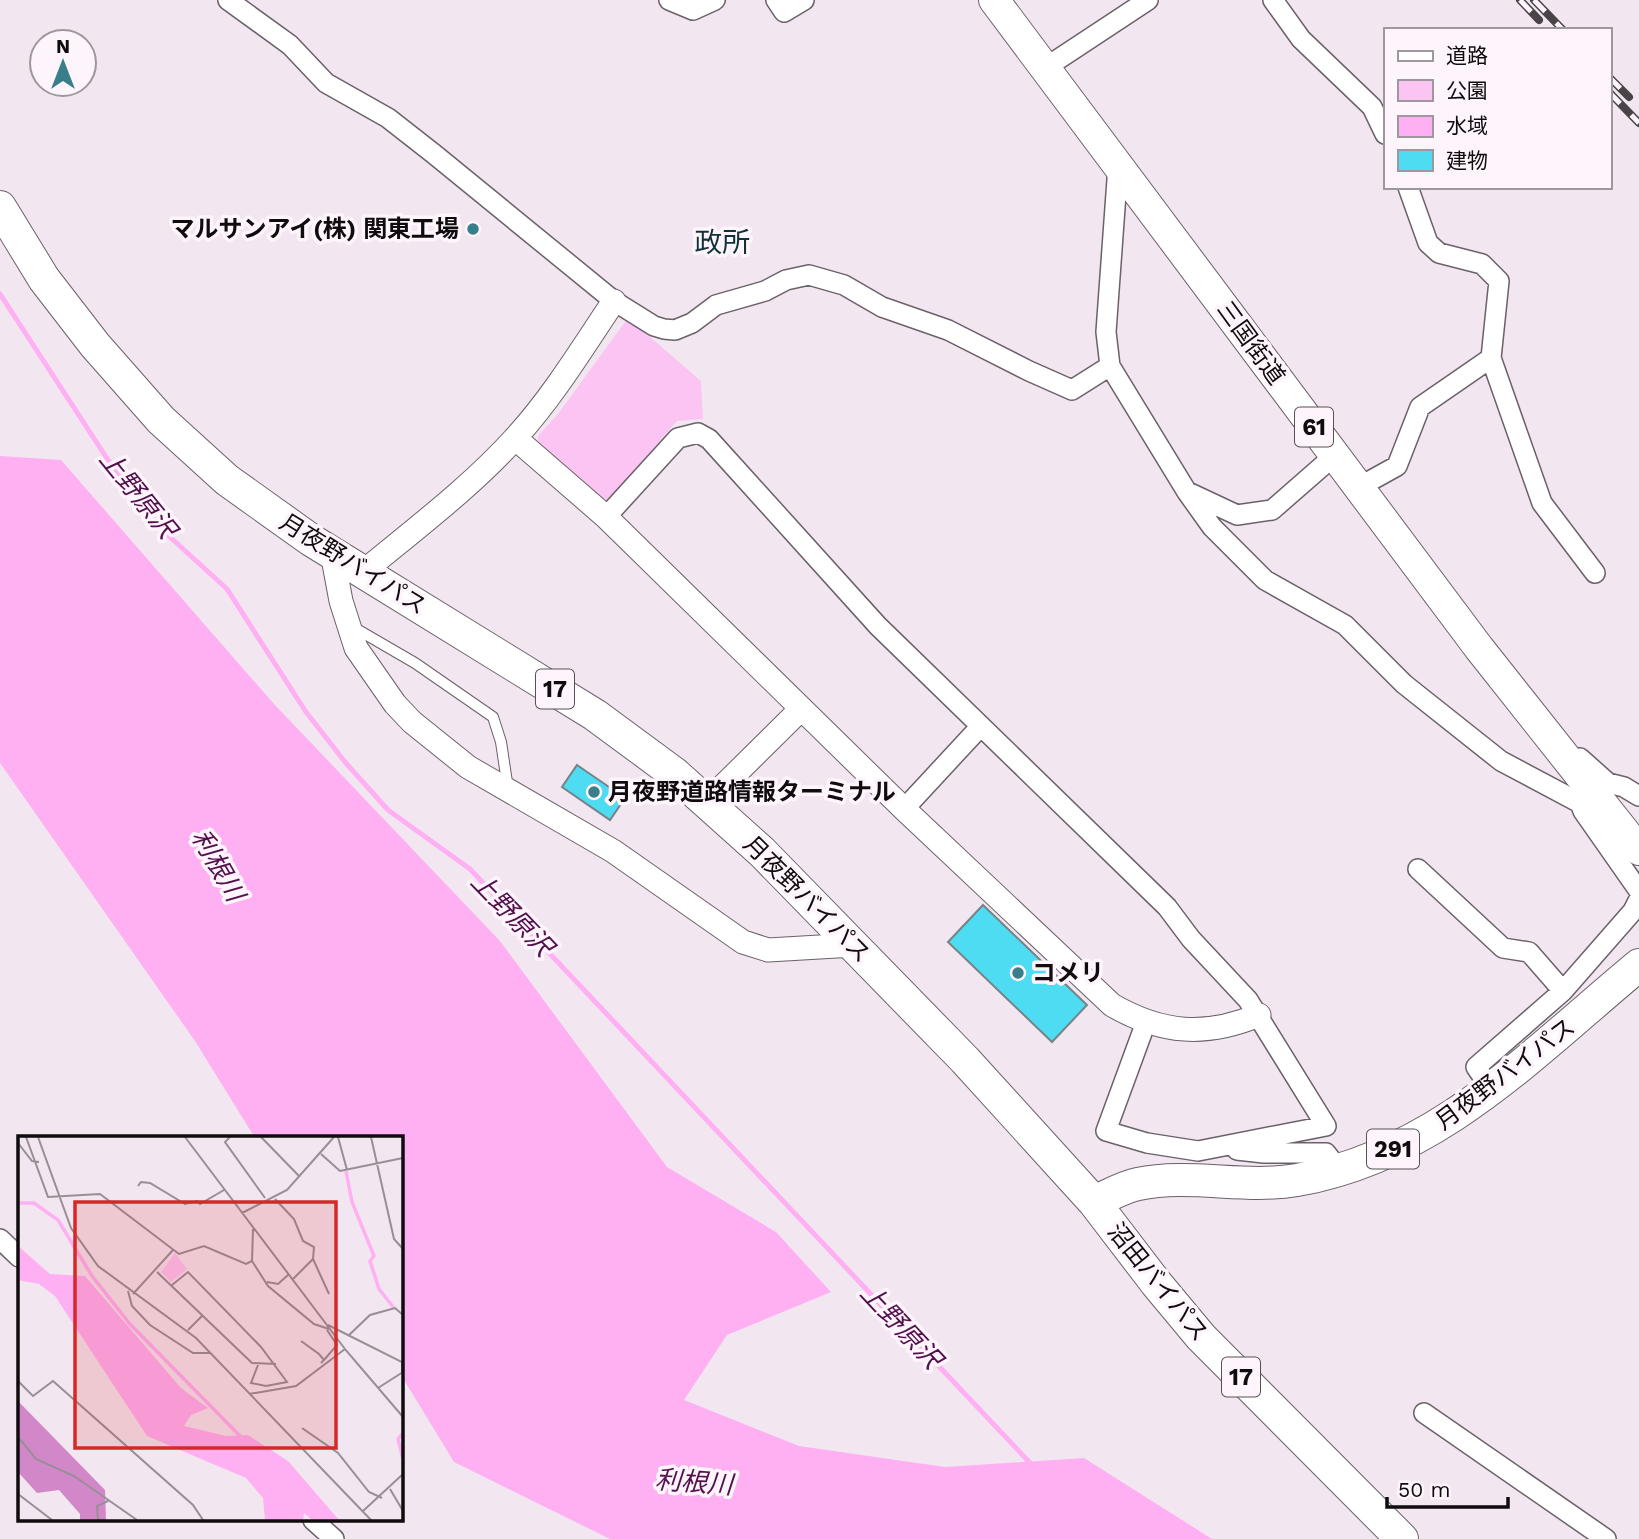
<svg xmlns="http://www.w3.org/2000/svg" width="1639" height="1539" font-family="'Work Sans','Noto Sans JP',sans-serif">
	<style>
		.green { fill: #fcc4f3 }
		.water { fill: #feb0f2 }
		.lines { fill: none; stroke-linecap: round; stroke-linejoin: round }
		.stream { stroke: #feb0f2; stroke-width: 5 }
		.building { fill: #4edcf3; stroke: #758486; stroke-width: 2 }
		.service-casing { stroke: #6b6169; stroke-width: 12 }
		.minor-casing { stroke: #6b6169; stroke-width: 22 }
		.tertiary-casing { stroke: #6b6169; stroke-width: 25 }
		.primary-casing { stroke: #6b6169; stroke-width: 32 }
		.trunk-casing { stroke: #6b6169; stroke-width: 34 }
		.service { stroke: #fff; stroke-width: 10 }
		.minor { stroke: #fff; stroke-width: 19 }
		.tertiary { stroke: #fff; stroke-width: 23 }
		.primary { stroke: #fff; stroke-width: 30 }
		.trunk { stroke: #fff; stroke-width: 32 }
		.rail-casing { stroke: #4a4448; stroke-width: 8 }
		.rail { stroke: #fef5fc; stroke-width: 5; stroke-dasharray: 16; stroke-linecap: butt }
		.poi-dot { fill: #397f8b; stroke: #fef5fc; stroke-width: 2.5 }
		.labels { text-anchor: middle; stroke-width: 7; stroke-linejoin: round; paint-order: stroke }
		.shield { fill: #fef5fc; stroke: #575155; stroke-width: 2 }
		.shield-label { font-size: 23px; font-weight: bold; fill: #0f0b0e }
		.poi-label { font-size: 24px; font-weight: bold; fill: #0f0b0e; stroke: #fef5fc; text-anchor: start }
		.street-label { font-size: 24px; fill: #0f0b0e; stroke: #fef5fc }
		.water-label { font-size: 26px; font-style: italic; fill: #52104d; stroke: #fef5fc }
		.quarter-label { font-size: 28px; fill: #0f3137; stroke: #fef5fc }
		.inset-river { fill: none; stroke: #feb0f2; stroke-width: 3.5 }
		.inset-road { fill: none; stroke: #978e96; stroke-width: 2 }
		.view { fill: #d62828; fill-opacity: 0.15; stroke: #d62828; stroke-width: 3.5 }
		.inset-edge { fill: none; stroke: #0f0b0e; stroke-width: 3.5 }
	</style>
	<rect width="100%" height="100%" fill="#f2e6f0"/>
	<path class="green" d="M 628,318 L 701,381 L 703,419 L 677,421 L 611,498 L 601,500 L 538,441 L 538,436 L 558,414 Z"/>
	<path class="water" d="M 0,456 L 61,460 L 274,704 L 500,941 L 667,1167 L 776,1232 L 831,1292 L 727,1335 L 684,1400 L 799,1446 L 945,1467 L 1084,1458 L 1212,1539 L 610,1539 L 454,1462 L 401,1375 L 401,1138 L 255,1138 L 195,1041 L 0,763 Z"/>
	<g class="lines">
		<path class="stream" d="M 0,294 L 108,460 L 158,526 L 227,589 L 306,712 L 345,762 L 388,810 L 470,869 L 1032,1465"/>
	</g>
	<path class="building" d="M 577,765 L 625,798 L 610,820 L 562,787 Z
		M 983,905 L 1087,1005 L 1052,1042 L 948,942 Z"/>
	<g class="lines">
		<defs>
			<path id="service" d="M 353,627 L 415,663 L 493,717 L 501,742 L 508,789"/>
			<path id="minor" d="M 228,0 L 290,45 L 326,83 L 388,118 L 434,154 L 614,301 L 654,326 L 664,329 L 675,330 L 692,323 L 716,305 L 765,291 L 786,280 L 809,275 L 844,285 L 882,307 L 948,330 L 1029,371 L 1072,390 L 1110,366
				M 669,0 L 693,10 L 715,0
				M 776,0 L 784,12 L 804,0
				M 1273,0 L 1301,39 L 1372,107 L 1385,134
				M 1045,68 L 1148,0
				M 1118,166 L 1106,332 L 1110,366 L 1187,492 L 1212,527 L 1265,580 L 1345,625 L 1404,684 L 1501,761 L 1580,803 L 1593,794
				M 1408,187 L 1428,243 L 1439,253 L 1482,264 L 1499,281 L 1491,358 L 1542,503 L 1595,573
				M 1359,487 L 1397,466 L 1420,407 L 1491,358
				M 1188,492 L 1237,515 L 1272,510 L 1335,455
				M 606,517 L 678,438 L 698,433 L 709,439 L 878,626 L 1167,907 L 1191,939 L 1248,1000 L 1326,1126 L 1198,1151 L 1147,1143 L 1106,1131 L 1146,1022
				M 1580,758 L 1608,783 L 1624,787 L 1639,796
				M 1580,803 L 1583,811 L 1639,891
				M 904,809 L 980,727
				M 1418,869 L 1503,948 L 1529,952 L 1563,991 L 1476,1067 L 1491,1089
				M 1563,991 L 1633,911 L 1639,899
				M 1237,1150 L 1264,1153 L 1326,1153 L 1339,1170
				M 0,1239 L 19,1257
				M 1424,1413 L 1606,1539
				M 313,1520 L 334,1539"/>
			<path id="tertiary" d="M 515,438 L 606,517 L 904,809 L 1112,1005 C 1162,1034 1206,1037 1259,1015
				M 332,553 L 341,601 L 356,648 L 395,704 L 412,722 L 468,767 L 613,851 L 743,942 L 768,950 L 854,945
				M 363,572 C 415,529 471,487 517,436 C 554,395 583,347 614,301
				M 707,802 L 801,709"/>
			<path id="primary" d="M 994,0 L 1479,648 L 1639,850"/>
			<path id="trunk" d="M 0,207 L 44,279 L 95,345 L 161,420 L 227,480 L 311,540 L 595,715 L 675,774 L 762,852 L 965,1060 L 1094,1202 L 1156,1283 L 1201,1337 L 1402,1539
				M 1094,1202 C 1108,1196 1123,1187 1138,1184 C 1190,1173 1244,1189 1297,1180 C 1437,1156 1535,1051 1639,965"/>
		</defs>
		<use href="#service" class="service-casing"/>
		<use href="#minor" class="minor-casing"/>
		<use href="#tertiary" class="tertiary-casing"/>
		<use href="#primary" class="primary-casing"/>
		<use href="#trunk" class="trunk-casing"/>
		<use href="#service" class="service"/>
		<use href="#minor" class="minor"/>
		<use href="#tertiary" class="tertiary"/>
		<use href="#primary" class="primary"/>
		<use href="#trunk" class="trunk"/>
		<defs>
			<path id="rail" d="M 1520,0 L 1539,20
				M 1534,0 L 1563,30
				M 1609,77 L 1629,97
				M 1609,92 L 1639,123"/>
		</defs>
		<use href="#rail" class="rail-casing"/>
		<use href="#rail" class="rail"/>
	</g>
	<g class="poi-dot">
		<circle cx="473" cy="229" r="7"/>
		<circle cx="594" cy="792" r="7"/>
		<circle cx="1018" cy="973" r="7"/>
	</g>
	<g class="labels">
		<g class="shield">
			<rect x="1295" y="407.5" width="38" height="39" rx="5"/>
			<rect x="536" y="669.5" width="38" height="39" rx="5"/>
			<rect x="1367" y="1129.5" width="52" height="39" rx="5"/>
			<rect x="1222" y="1357.5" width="38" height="39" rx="5"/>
		</g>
		<g class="shield-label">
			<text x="1314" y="435">61</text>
			<text x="555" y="697">17</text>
			<text x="1393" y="1157">291</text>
			<text x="1241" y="1385">17</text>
		</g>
		<g class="poi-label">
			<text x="459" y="237" text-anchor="end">マルサンアイ(株) 関東工場</text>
			<text x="608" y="800">月夜野道路情報ターミナル</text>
			<text x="1032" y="981">コメリ</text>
		</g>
		<g class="street-label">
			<text transform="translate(1251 343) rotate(54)" y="8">三国街道</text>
			<text transform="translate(353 564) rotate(32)" y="8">月夜野バイパス</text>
			<text transform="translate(807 899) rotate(45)" y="8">月夜野バイパス</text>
			<text transform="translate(1505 1074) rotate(-37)" y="8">月夜野バイパス</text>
			<text transform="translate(1158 1282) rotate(51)" y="8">沼田バイパス</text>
		</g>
		<g class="water-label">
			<text transform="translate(138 494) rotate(51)" y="9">上野原沢</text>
			<text transform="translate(218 865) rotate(60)" y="9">利根川</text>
			<text transform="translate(512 914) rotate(46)" y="9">上野原沢</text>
			<text transform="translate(901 1326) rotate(47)" y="9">上野原沢</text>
			<text transform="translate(694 1482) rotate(4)" y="9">利根川</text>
		</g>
		<g class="quarter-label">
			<text x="722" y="252">政所</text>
		</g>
	</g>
	<g transform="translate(18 1136)">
		<rect width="385" height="385" fill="#f2e6f0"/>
		<path d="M 157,117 L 169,133 L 153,146 L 143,136 Z" fill="#fcc4f3"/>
		<path d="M 0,265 L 87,354 L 88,384 L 62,384 L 62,378 L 41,354 L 19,357 L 0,336 Z" fill="#d288c8"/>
		<path d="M 0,110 L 32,138 L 67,140 L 163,252 L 190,272 L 173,279 L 166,290 L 208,300 L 230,299 L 270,325 L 321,384 L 294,384 L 286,377 L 285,384 L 247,384 L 245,362 L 228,342 L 129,300 L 37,160 L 21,148 L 0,144 Z" fill="#feb0f2"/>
		<path class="inset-river" d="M 328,35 L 334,66 L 356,120 L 352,125 L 361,153 L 376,172M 0,67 L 16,67 L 40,84 L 74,140 L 112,188 L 223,301M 385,297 L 380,303 L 385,323"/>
		<path class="inset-road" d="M 8,1 L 30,61 L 82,58 L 161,118 L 186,110 L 228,128 L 234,125M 20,1 L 53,92 L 80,130 L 178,202 L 353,384M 167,1 L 327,213M 212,1 L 207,6 L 247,62M 243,1 L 282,41M 320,1 L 329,34M 353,1 L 376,103 L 385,113M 0,7 L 14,25 L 21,26M 303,18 L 322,35 L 385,22M 120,50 L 123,46 L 132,47 L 167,68 L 179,65 L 182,68 L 206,54M 257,63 L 276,83 L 285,105 L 296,111 L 295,123 L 311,158M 224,77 L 269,54 L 316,1M 235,93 L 234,125 L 250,150 L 296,188 L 311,193M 139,136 L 234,227 L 258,228M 274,144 L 295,123M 249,146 L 260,148 L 270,139M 154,149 L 170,136 L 243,211 L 269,246 L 248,250 L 233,247 L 240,229M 110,155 L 114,170 L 132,189 L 175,217 L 193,217M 115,158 L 155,114M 310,189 L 384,226 L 384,236M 170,194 L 185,179M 330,200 L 352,179 L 377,172 L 385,179M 283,205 L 301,218 L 306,224 L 303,227M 306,224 L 319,209 L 309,194M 0,245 L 15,260 L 35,245 L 175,369 L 185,384M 360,252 L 385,236M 231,258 L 278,250 L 327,213 L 385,281M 284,292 L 320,317 L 351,356 L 364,362M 0,301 L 18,323 L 56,340 L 119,384M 372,353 L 385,375M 0,358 L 34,384M 345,375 L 385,338M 80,384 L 79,370 L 90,365"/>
		<path class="view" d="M 57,66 L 318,66 L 318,312 L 57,312 Z"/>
		<rect width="385" height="385" class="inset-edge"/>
	</g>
	<rect x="1384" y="28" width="228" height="161" fill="#fef5fc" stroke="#9e979d" stroke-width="2"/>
	<rect x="1398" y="51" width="35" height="10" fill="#ffffff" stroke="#9e979d" stroke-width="2"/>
	<text x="1446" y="63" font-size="21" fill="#0f0b0e">道路</text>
	<rect x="1398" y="80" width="35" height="21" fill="#fcc4f3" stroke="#9e979d" stroke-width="2"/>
	<text x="1446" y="98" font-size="21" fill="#0f0b0e">公園</text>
	<rect x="1398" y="116" width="35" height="21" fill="#feb0f2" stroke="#9e979d" stroke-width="2"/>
	<text x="1446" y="133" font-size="21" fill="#0f0b0e">水域</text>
	<rect x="1398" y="150" width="35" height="21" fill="#4edcf3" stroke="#9e979d" stroke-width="2"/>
	<text x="1446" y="168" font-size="21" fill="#0f0b0e">建物</text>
	<g transform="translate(63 63)"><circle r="33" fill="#fef5fc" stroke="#9e979d" stroke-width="2"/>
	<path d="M0-5L12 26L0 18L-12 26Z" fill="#397f8b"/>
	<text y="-10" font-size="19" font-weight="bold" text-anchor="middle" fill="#0f0b0e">N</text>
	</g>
	<path d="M1387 1497v10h121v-10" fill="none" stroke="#0f0b0e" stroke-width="3.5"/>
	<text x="1398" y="1497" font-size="21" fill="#0f0b0e" stroke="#fef5fc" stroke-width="5" paint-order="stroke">50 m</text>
</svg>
